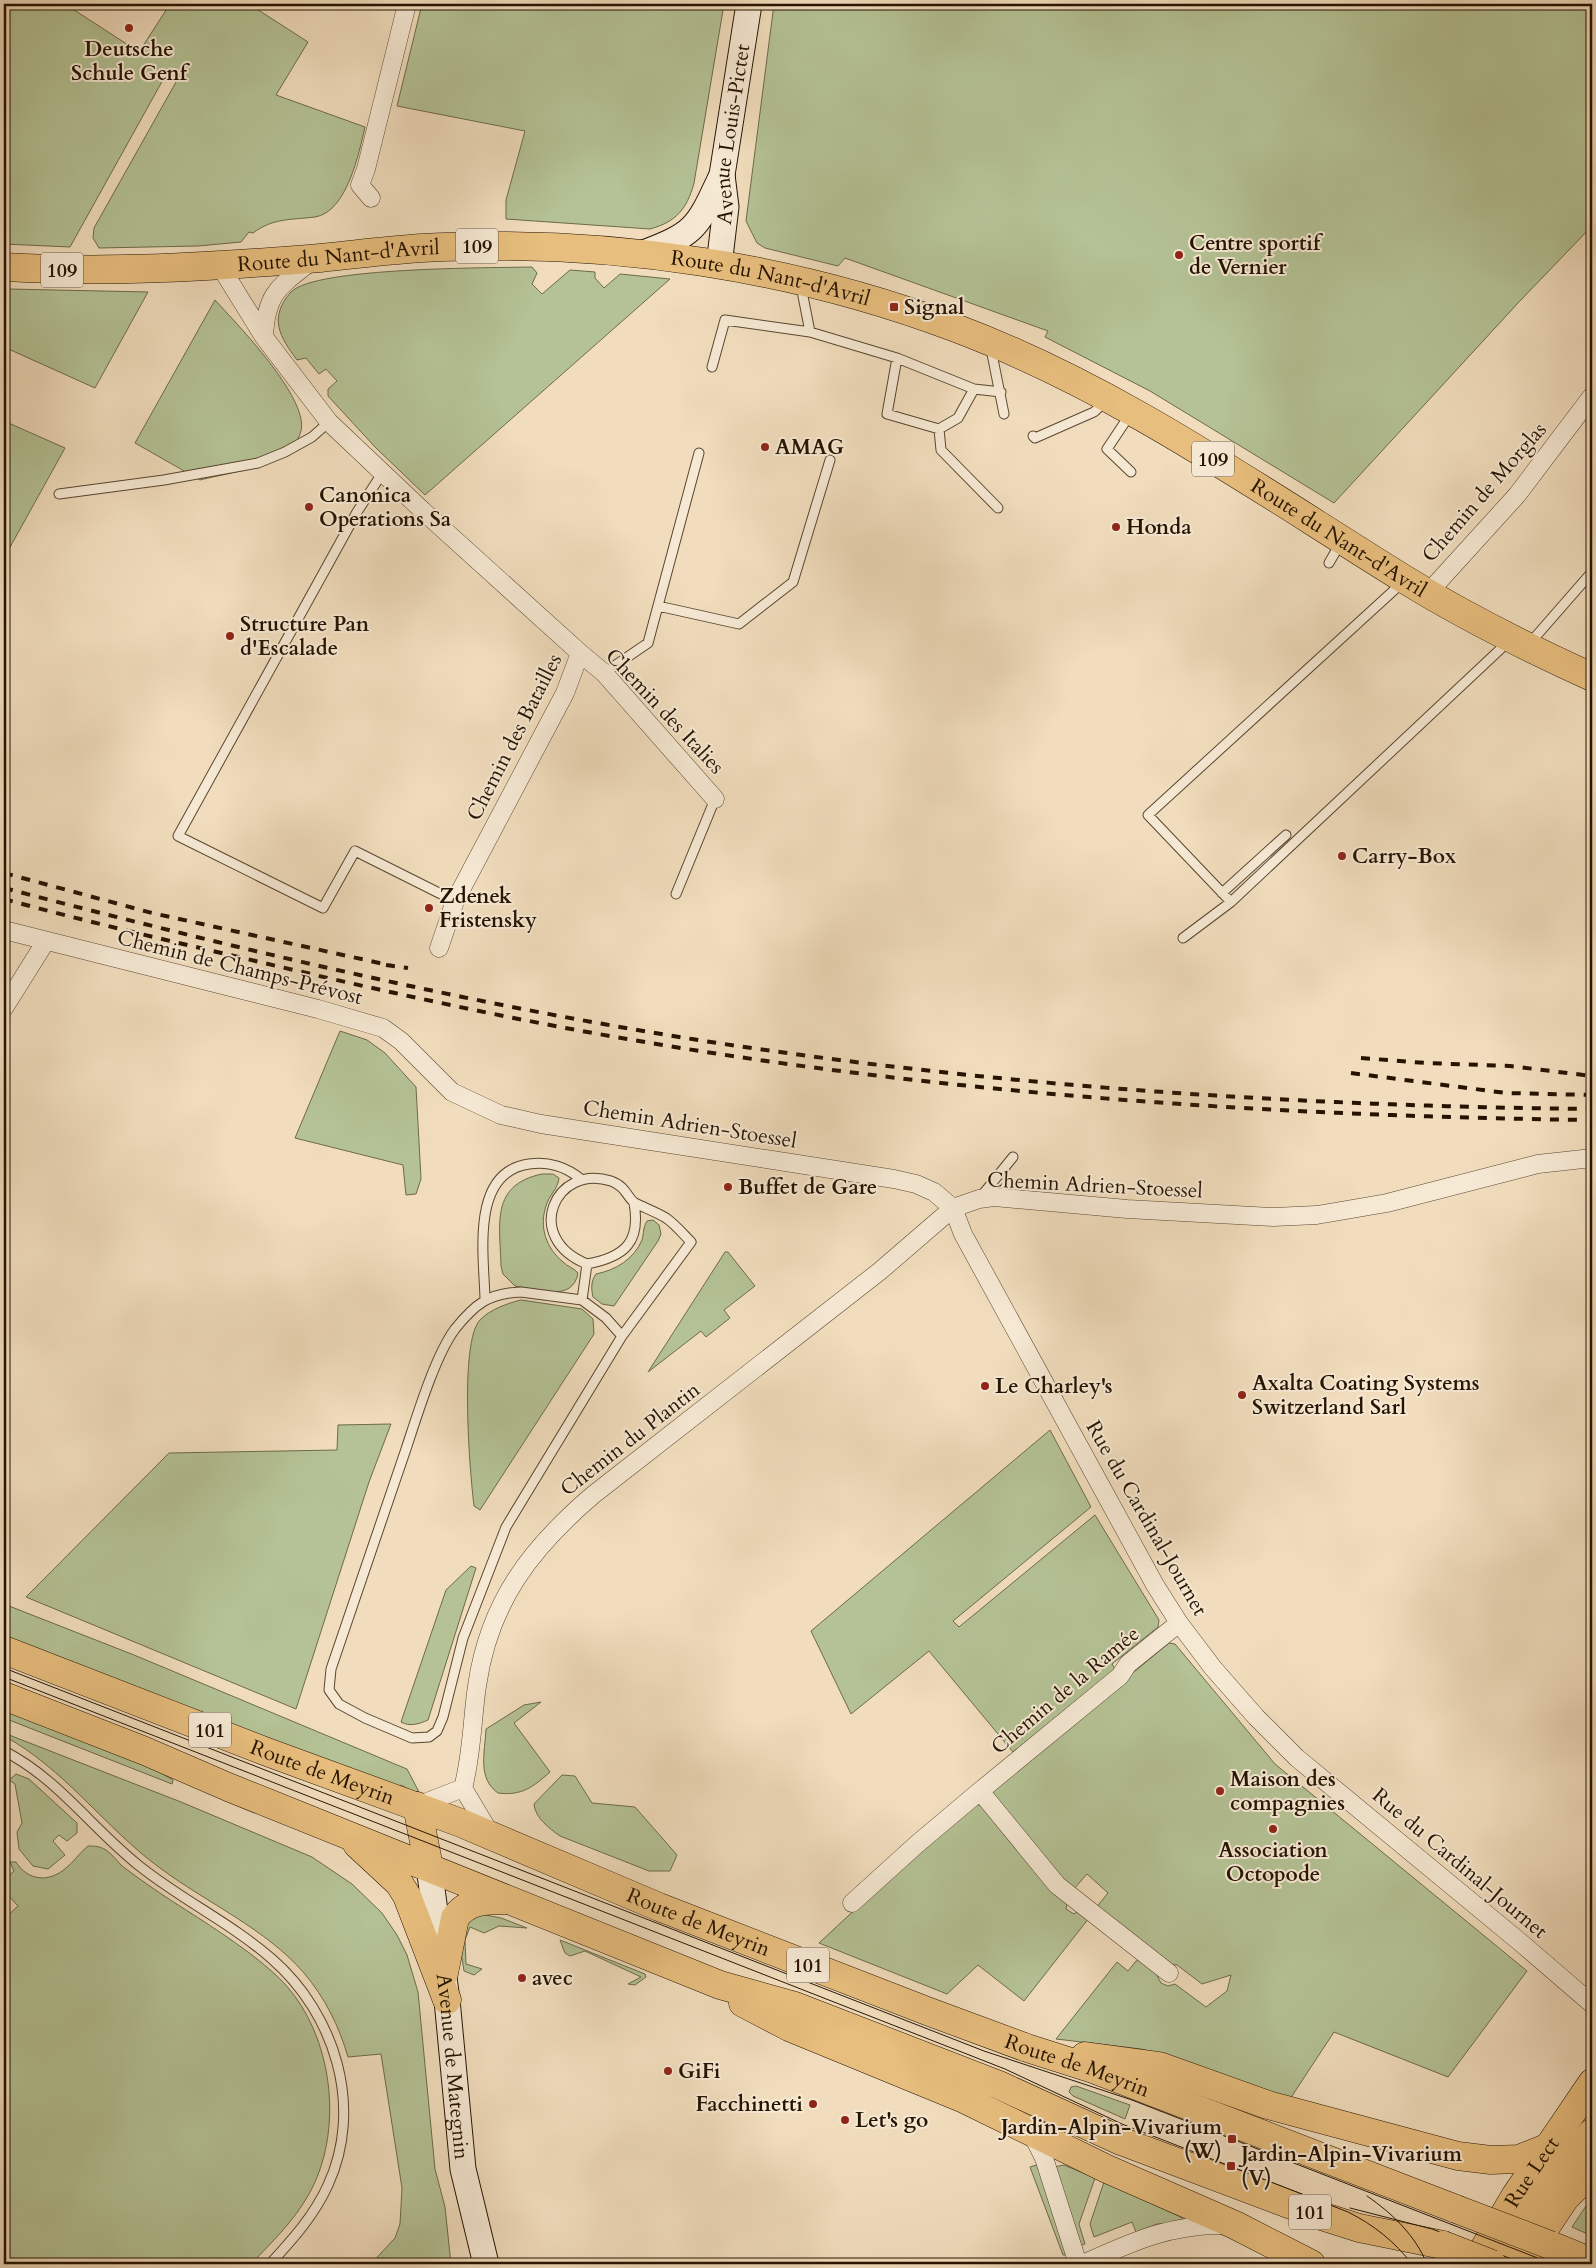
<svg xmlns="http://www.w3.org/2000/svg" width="1596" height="2268" font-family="Cardo,serif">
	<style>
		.green { fill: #b4c295; stroke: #6c6a4a }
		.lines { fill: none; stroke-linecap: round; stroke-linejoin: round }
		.service-casing { stroke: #58462f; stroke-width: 11 }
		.minor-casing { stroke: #58462f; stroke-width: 19 }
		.secondary-casing { stroke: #251300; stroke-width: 27 }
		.primary-casing { stroke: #251300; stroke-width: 29 }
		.service { stroke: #f6e9d4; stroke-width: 9 }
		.minor { stroke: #f6e9d4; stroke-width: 18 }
		.secondary { stroke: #f6e9d4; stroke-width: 25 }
		.primary { stroke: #e8be7e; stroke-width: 28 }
		.tram { stroke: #251300; stroke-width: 1 }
		.rail { stroke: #251300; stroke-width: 4; stroke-dasharray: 9 9; stroke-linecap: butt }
		.primary-bridge-casing { stroke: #251300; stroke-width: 29; stroke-linecap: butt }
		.primary-bridge { stroke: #e8be7e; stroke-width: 28 }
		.poi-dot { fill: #8f2418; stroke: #f6e9d4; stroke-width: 2 }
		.labels { text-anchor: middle; stroke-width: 4; stroke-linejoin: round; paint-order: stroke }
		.shield { fill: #f6e9d4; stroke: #645340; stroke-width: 1 }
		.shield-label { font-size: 20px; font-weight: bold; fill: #251300 }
		.poi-label { font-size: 21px; font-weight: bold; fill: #251300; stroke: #f6e9d4; text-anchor: start }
		.street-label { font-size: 21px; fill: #251300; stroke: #f6e9d4 }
	</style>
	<rect width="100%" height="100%" fill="#f1ddbd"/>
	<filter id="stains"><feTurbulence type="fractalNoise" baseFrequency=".004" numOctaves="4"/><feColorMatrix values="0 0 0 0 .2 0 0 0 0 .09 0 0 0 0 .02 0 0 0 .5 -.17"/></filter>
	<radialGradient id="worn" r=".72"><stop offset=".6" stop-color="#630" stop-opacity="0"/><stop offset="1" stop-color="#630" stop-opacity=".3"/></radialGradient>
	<path class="green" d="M 4,4 L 65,4 L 139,52 L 170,4 L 249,4 L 308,42 L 276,95 L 365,127 C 359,153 347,212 315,217 C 290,220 273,218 253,233 L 249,232 L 241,242 L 198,246 L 99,248 L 93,238 L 94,228 L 180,75 L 169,69 L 70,247 L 4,244 Z
		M 422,4 L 724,4 L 694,183 C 687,209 676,222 650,229 L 506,219 L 506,200 L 525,131 L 397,106 Z
		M 774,4 L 1592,4 L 1592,226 L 1518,303 L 1334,503 L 1150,391 L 1045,337 L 1048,331 L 845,258 L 838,266 L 765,248 L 757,243 L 746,221 Z
		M 532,267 L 537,273 L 532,284 L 542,294 L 570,270 L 595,272 L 595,278 L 604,288 L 620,274 L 670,279 L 425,495 L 375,447 L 328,396 L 328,389 L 337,381 L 326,369 L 319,374 L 306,358 L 297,360 C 280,337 268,318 291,292 C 315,267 491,268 532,267 Z
		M 9,289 L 148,292 L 95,388 L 4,347 L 4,291 Z
		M 215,300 C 237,324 309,398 301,431 C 298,444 285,454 273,460 C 258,469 219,475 200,480 L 135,443 Z
		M 4,421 L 65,448 L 4,558 Z
		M 340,1031 L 367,1040 L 385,1053 L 416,1087 L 421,1179 L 416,1194 L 406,1195 L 403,1165 L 295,1138 Z
		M 542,1174 L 553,1174 L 559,1178 C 558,1189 549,1195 546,1206 C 539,1227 546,1248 563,1262 C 568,1267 574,1268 578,1273 C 573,1303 537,1289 515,1286 L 503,1274 L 501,1266 C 500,1224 490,1185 542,1174 Z
		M 653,1220 L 659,1225 L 661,1234 L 658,1241 L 614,1306 L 602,1304 L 593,1297 C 591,1288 591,1281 596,1274 C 616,1270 634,1259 642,1240 C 644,1233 643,1227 647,1221 Z
		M 725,1252 L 728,1252 L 755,1286 L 724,1310 L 730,1318 L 706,1337 L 701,1331 L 648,1372 Z
		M 521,1300 L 582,1309 L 593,1319 L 594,1334 L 480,1510 L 474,1506 C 470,1474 459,1342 480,1320 C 489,1310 508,1303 521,1300 Z
		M 391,1424 L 369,1482 L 296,1709 L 26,1597 L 169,1453 L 337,1450 L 338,1425 Z
		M 1050,1430 L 1091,1507 L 953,1621 L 959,1627 L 1095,1515 L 1159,1620 L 1158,1627 L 1112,1664 L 1115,1669 L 1013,1752 L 929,1651 L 851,1714 L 811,1631 Z
		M 471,1566 L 476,1568 L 428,1720 C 419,1724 410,1727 401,1722 L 446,1590 Z
		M 4,1604 L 134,1655 L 402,1767 L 407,1769 L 419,1792 L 407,1791 L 408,1789 L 401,1785 L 399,1789 L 4,1640 Z
		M 1169,1643 L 1175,1644 L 1275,1764 L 1527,1971 L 1448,2077 L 1334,2032 L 1290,2099 L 1168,2056 L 1141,2049 L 1056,2039 L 1117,1962 L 1128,1971 L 1136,1961 L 1141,1960 L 1154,1970 L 1161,1983 L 1168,1986 L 1175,1984 L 1206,2007 L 1227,1991 L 1231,1975 L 1202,1984 L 1177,1965 L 1165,1963 L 1095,1909 L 1108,1893 L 1087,1874 L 1073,1890 L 992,1798 L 994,1788 Z
		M 541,1702 L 514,1723 L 550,1772 C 533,1787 522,1796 498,1793 C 477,1778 485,1752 486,1729 L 524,1705 Z
		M 4,1705 L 136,1758 L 173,1780 L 172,1784 L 4,1718 Z
		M 4,1733 L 181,1802 L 312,1857 L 352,1884 L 382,1913 L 397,1935 L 407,1955 L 418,1992 L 435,2169 L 445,2207 L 451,2264 L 371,2264 L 395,2238 L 400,2224 L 402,2188 L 381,2054 L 348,2057 C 339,2026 325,1998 304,1973 C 266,1929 207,1903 160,1868 C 105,1828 64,1768 4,1736 Z
		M 16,1774 L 29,1779 L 77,1823 L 77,1833 L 67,1841 L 59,1835 L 53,1841 L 65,1855 L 48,1869 L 33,1866 L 19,1849 L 17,1832 L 22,1823 L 15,1784 L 9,1780 Z
		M 562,1775 L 575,1776 L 592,1803 L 635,1807 L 677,1855 L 670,1871 L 649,1871 L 560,1836 C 550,1829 535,1818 534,1804 Z
		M 973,1804 L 984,1806 L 1067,1903 L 1066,1909 L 1074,1914 L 1078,1911 L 1089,1918 L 1024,2001 L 978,1965 L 947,1994 L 819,1943 L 918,1851 Z
		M 88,1846 C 94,1846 100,1846 106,1850 C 112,1854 117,1861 122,1866 C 138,1878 155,1890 172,1901 C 206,1923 265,1959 290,1990 C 334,2044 343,2133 309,2194 C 294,2221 272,2242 251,2264 L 4,2264 L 4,1919 L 18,1906 L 4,1891 C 4,1877 7,1878 14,1871 L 10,1862 L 16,1862 C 28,1881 49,1883 66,1868 C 74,1862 79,1853 88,1846 Z
		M 481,1914 L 501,1918 L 527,1928 L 499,1926 L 484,1933 L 470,1927 L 465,1940 L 466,1964 L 482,1969 L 474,1975 L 464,1971 L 461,1952 L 466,1924 Z
		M 560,1940 L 645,1974 L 646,1977 L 635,1985 L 628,1984 L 641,1977 L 585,1951 L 570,1956 L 565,1953 Z
		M 1076,2086 L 1130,2105 L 1125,2119 L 1073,2096 L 1069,2092 L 1071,2087 Z
		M 1040,2164 L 1066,2255 L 1063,2255 L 1030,2167 Z
		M 1064,2165 L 1095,2178 L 1079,2224 L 1085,2244 L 1079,2246 L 1054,2167 Z
		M 1104,2182 L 1181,2217 L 1185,2222 L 1157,2224 L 1136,2232 L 1132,2222 L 1094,2237 L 1090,2224 Z
		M 1592,2202 L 1592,2236 L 1572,2227 L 1586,2206 Z"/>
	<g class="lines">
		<defs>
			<path id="service" d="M 801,286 L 810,332
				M 991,349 L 1004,414
				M 897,358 L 887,414 L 939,429 L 958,418 L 974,389
				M 712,367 L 725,320 L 810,332 L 897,358 L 974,389 L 1001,392
				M 939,429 L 941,450 L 998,508
				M 1033,436 L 1035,438 L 1094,412 L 1106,401
				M 383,472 L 357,512 L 178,836 L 323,908 L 355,851 L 455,901
				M 1131,472 L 1107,449 L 1131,413
				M 59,494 L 164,480 L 258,463 L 285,452 L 312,437 L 329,422
				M 1329,563 L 1341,542
				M 1403,582 L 1148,815 L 1231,902 L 1509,641
				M 658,606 L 739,624 L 793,582 L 830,460
				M 1530,643 L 1592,572
				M 604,673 L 648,643 L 699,453
				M 1222,893 L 1286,835
				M 676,894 L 715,799
				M 1183,938 L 1231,902
				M 979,1199 L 1013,1157
				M 587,1264 C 522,1238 555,1163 611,1181 C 626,1186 628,1199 635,1203 C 645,1208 656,1212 666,1218 C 675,1224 683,1234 691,1242 L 622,1336
				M 521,1292 L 582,1300 L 606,1318 L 622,1336 L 506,1527 L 463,1638 L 443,1717 L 437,1731 L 429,1737 L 412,1738 L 365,1718 L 339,1704 L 329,1690 L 331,1669 C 356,1595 381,1522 406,1449 C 417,1416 435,1356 455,1329 C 475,1304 489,1293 521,1292 Z
				M 485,1299 C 484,1256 470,1172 529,1164 C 548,1161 567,1167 582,1180
				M 582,1300 L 587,1264 C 625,1257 641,1242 634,1203
				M 4,1751 C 59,1779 94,1831 142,1868 C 184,1901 232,1924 272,1959 C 335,2014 364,2107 328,2185 C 314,2216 292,2240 270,2264"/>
			<path id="minor" d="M 371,198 L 360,185 L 366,169 L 407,4
				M 220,266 L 264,337 L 329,422 L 423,511 L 580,653 L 565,693 L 455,901 L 439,948
				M 264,337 C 266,292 280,286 313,260
				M 1428,593 L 1517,495 L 1592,396
				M 580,653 L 604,673 L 715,799
				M 4,930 L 318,1009 L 383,1028 L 401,1041 L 452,1092 L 501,1115 L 541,1124 L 894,1179 L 916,1184 L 934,1192 L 953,1208 L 963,1234 L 1155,1585 L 1179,1623 L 1213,1668 L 1256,1717 L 1297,1758 L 1520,1942 L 1592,2004
				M 4,1008 L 46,941
				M 417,1806 L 463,1788
				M 491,1835 L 463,1788 C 472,1755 472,1720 477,1686 C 489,1602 531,1548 593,1495 L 880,1271 L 953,1208 L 979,1199 L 994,1197 L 1127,1209 L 1273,1217 L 1317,1215 L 1387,1203 L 1538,1164 L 1592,1158
				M 852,1903 L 916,1845 L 980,1791
				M 1169,1973 L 1057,1885 L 980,1791 L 1120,1676 L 1128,1664 L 1179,1623
				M 1031,2132 L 1044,2158 L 1078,2264
				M 1083,2264 C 1132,2242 1170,2224 1225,2225"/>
			<g id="secondary">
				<path d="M 641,254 C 697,233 697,228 722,175"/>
				<path id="s1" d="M 719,265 L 726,207 L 722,175 L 749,4"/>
				<path id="s2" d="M 429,1867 L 447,2000 L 463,2169 L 486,2264"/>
			</g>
			<g id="primary">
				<path id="s3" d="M 4,267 C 106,273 207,267 309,259 C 354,255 399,248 444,247 C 615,240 793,267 953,327 C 1116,388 1257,488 1404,579 C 1464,616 1528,648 1592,677"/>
				<path id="s4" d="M 4,1650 L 267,1752 L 461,1823 L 659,1907 L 927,2011 L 1027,2048 L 1093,2069 L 1456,2209"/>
				<path d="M 4,1696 L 145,1751 L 228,1787 L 720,1985 L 795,2006 L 999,2085 L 1121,2141 L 1315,2214 L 1359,2228 L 1443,2245"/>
				<path d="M 417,1806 L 429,1867"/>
				<path d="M 357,1844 L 399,1883 L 407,1896 L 447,2000"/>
				<path d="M 444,1973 L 455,1918 C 467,1900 487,1900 506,1900"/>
				<path d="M 743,2003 L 789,2027 L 962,2098 L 1107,2169 L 1235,2225 L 1311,2264"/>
				<path d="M 1085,2056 L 1159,2066 L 1268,2105 L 1458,2156 L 1491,2160 L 1519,2159 L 1549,2147"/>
				<path d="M 1550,2245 L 1592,2262"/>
				<path id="s5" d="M 1475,2264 L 1516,2195 L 1592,2083"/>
				<path d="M 1499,2264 L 1542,2193 L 1592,2133"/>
				<path d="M 1521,2264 L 1565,2198 L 1592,2171"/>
			</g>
		</defs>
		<use href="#service" class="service-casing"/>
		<use href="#minor" class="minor-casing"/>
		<use href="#secondary" class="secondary-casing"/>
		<use href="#primary" class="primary-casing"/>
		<use href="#service" class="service"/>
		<use href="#minor" class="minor"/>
		<use href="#secondary" class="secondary"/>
		<use href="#primary" class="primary"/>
		<path class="tram" d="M 4,1668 L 984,2051 L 1132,2100 L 1553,2264
			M 4,1677 L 1005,2069 L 1122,2124 L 1348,2212 C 1374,2225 1395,2242 1412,2264
			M 1367,2196 C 1393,2214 1415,2235 1427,2264
			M 1350,2208 L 1432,2229 L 1525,2264"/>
		<path class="rail" d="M 4,873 L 152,913 L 393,966
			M 4,888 C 233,948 464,1003 698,1040 C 994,1086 1293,1106 1592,1109
			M 4,899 C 84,921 166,940 247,959 C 373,989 499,1017 627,1039 C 945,1094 1269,1116 1592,1120
			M 386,965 L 408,968
			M 1361,1058 L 1426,1063 L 1510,1066 L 1592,1076
			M 1351,1073 L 1506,1093 L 1592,1095"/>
		<defs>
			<path id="primary-bridge" d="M 1456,2209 L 1550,2245
				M 1443,2245 L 1492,2264"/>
		</defs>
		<use href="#primary-bridge" class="primary-bridge-casing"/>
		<use href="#primary-bridge" class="primary-bridge"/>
	</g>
	<g class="poi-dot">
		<circle cx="129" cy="28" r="5"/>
		<circle cx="1179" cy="255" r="5"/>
		<rect x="889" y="302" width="10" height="10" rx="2.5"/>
		<circle cx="765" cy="447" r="5"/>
		<circle cx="309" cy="507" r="5"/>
		<circle cx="1116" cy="527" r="5"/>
		<circle cx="230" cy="636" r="5"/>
		<circle cx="1342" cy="856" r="5"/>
		<circle cx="429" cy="908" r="5"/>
		<circle cx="728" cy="1187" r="5"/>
		<circle cx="985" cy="1386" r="5"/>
		<circle cx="1242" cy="1395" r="5"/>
		<circle cx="1220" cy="1791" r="5"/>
		<circle cx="1273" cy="1829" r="5"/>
		<circle cx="522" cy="1978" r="5"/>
		<circle cx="668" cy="2071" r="5"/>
		<circle cx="813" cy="2104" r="5"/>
		<circle cx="845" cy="2120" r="5"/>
		<rect x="1227" y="2134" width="10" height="10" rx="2.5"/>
		<rect x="1226" y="2161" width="10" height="10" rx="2.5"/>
	</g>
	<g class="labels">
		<g class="shield">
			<rect x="456" y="228.5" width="42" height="35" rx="4"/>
			<rect x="41" y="252.5" width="42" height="35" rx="4"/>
			<rect x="1192" y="441.5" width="42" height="35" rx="4"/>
			<rect x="189" y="1712.5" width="42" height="35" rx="4"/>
			<rect x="787" y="1947.5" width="42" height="35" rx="4"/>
			<rect x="1289" y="2194.5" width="42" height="35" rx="4"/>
		</g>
		<g class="shield-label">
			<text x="477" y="253">109</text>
			<text x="62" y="277">109</text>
			<text x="1213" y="466">109</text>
			<text x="210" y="1737">101</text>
			<text x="808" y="1972">101</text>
			<text x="1310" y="2219">101</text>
		</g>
		<g class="poi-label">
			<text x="129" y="56" text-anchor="middle">Deutsche<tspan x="129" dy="24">Schule Genf</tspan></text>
			<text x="1189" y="250">Centre sportif<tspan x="1189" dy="24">de Vernier</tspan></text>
			<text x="904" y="314">Signal</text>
			<text x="775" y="454">AMAG</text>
			<text x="319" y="502">Canonica<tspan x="319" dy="24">Operations Sa</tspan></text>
			<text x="1126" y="534">Honda</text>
			<text x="240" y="631">Structure Pan<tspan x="240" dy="24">d'Escalade</tspan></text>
			<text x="1352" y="863">Carry-Box</text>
			<text x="439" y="903">Zdenek<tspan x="439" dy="24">Fristensky</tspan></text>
			<text x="738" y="1194">Buffet de Gare</text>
			<text x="1252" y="1390">Axalta Coating Systems<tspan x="1252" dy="24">Switzerland Sarl</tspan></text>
			<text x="995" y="1393">Le Charley's</text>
			<text x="1230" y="1786">Maison des<tspan x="1230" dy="24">compagnies</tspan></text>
			<text x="1273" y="1857" text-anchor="middle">Association<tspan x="1273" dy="24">Octopode</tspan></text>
			<text x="532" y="1985">avec</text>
			<text x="678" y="2078">GiFi</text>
			<text x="803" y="2111" text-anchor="end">Facchinetti</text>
			<text x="855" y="2127">Let's go</text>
			<text x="1222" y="2134" text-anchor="end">Jardin-Alpin-Vivarium<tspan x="1222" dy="24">(W)</tspan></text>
			<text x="1241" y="2161">Jardin-Alpin-Vivarium<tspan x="1241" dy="24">(V)</tspan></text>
		</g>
		<g class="street-label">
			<text dy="7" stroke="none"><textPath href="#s1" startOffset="132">Avenue Louis-Pictet</textPath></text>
			<text dy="7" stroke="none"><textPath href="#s3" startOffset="335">Route du Nant-d'Avril</textPath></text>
			<text dy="7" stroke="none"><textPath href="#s3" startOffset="770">Route du Nant-d'Avril</textPath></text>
			<text transform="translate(1484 492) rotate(-49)" y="7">Chemin de Morglas</text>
			<text dy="7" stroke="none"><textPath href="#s3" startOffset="1400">Route du Nant-d'Avril</textPath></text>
			<text transform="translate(665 711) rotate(47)" y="7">Chemin des Italies</text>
			<text transform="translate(514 737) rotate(-63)" y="7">Chemin des Batailles</text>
			<text transform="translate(240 967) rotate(14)" y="7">Chemin de Champs-Prévost</text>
			<text transform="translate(690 1124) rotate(9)" y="7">Chemin Adrien-Stoessel</text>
			<text transform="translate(1095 1185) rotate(3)" y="7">Chemin Adrien-Stoessel</text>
			<text transform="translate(630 1439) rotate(-38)" y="7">Chemin du Plantin</text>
			<text transform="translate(1147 1518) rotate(60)" y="7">Rue du Cardinal-Journet</text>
			<text transform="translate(1065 1690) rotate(-40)" y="7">Chemin de la Ramée</text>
			<text dy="7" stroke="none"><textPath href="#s4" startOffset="341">Route de Meyrin</textPath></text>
			<text transform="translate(1460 1863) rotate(40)" y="7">Rue du Cardinal-Journet</text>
			<text dy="7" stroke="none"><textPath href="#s4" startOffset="746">Route de Meyrin</textPath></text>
			<text dy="7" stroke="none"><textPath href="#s4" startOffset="1151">Route de Meyrin</textPath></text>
			<text dy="7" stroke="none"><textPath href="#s2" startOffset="201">Avenue de Mategnin</textPath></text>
			<text dy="7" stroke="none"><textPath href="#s5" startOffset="108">Rue Lect</textPath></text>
		</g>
	</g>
	<rect width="1596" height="2268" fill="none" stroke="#f1ddbd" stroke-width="20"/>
	<rect x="5" y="5" width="1586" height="2258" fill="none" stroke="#251300" stroke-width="2.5"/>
	<rect x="10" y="10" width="1576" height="2248" fill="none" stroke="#251300"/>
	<rect width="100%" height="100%" filter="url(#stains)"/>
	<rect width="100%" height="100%" fill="url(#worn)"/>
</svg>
